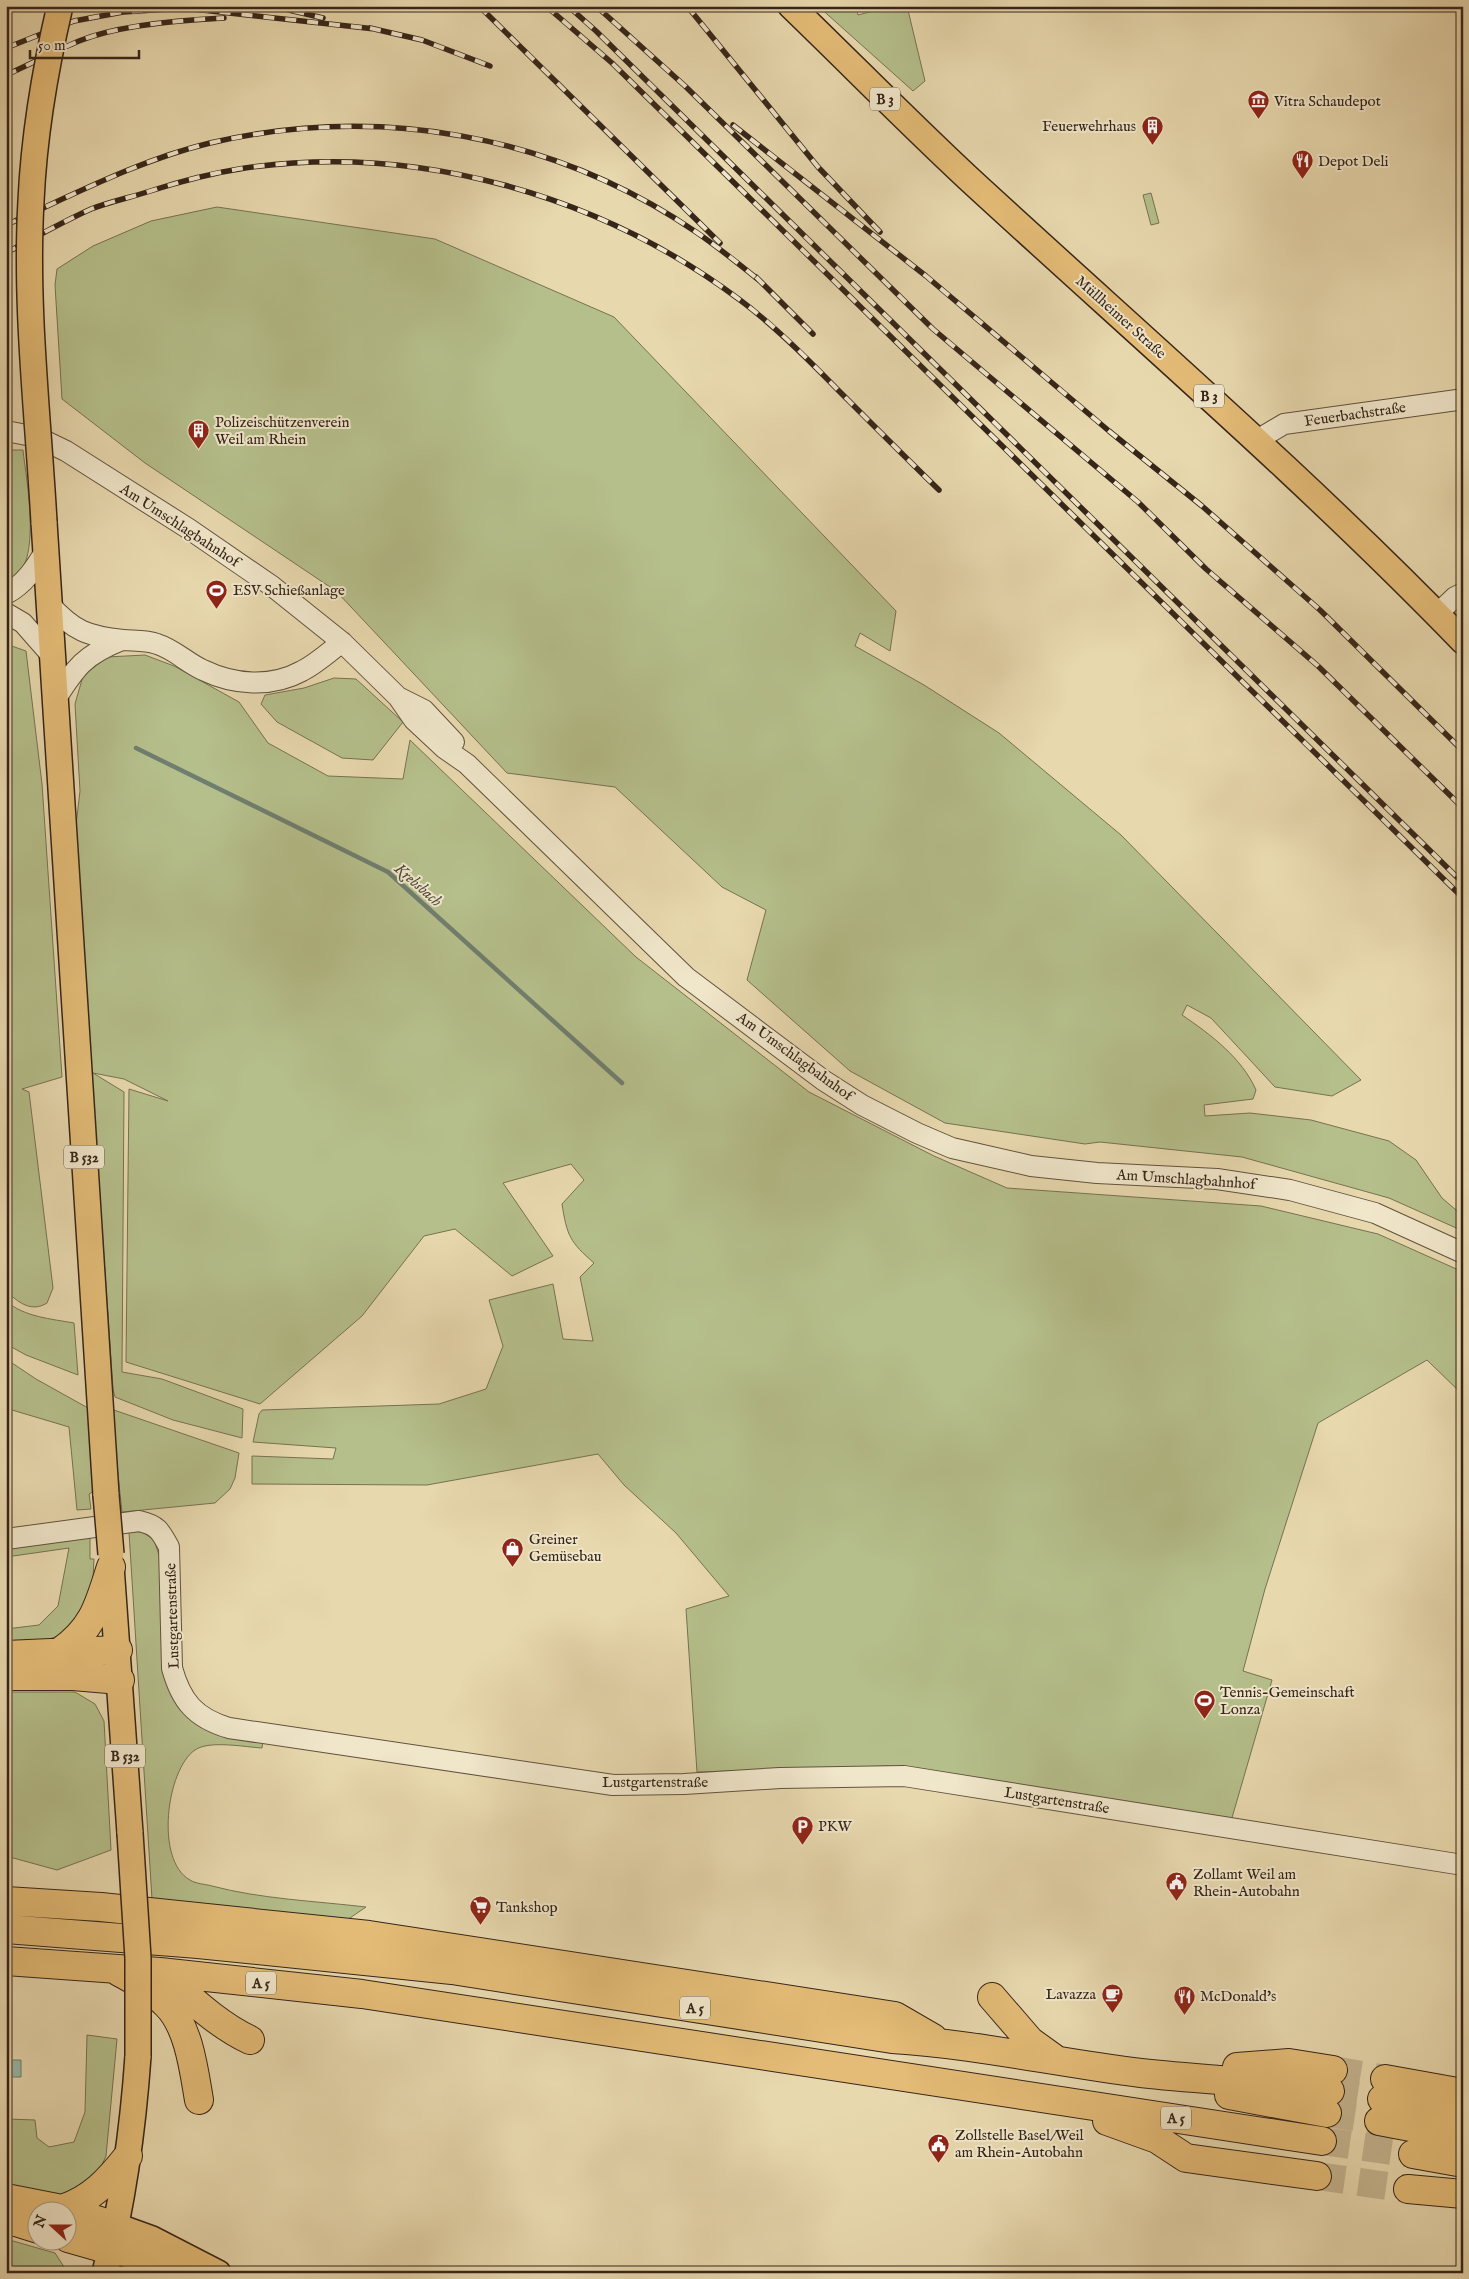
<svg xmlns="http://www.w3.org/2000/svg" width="1469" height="2279" font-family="'IM FELL English',serif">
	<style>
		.green { fill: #b5bf8b; stroke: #767252 }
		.water { fill: #97baa9; stroke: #707e6f }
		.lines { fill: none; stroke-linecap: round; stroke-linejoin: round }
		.stream { stroke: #707e6f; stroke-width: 4.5 }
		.highway-tunnel { stroke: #c4b490; stroke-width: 28; stroke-dasharray: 28 14; stroke-linecap: butt }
		.minor-casing { stroke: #62523e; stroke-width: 22 }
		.major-casing { stroke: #362519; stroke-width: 28 }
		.highway-casing { stroke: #362519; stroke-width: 30 }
		.minor { stroke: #f0e6ca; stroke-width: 20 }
		.major { stroke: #e4bc77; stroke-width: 25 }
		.highway { stroke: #e4bc77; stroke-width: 28 }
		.rail-casing { stroke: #362519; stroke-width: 5.5 }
		.rail { stroke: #f0e6ca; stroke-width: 4; stroke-dasharray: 11; stroke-linecap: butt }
		.major-bridge-casing { stroke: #362519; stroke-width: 28; stroke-linecap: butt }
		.major-bridge { stroke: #e4bc77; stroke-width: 25 }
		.labels { text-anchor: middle; stroke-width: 4; stroke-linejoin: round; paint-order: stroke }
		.shield { fill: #f0e6ca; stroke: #6e5f4e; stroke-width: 1 }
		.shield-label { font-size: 14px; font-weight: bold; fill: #362519 }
		.poi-label { font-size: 15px; fill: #362519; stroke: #f0e6ca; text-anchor: start }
		.street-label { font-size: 15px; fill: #362519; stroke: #f0e6ca }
		.water-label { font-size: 16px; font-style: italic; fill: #4e4a3d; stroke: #f0e6ca }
	</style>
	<rect width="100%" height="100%" fill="#e8d8ae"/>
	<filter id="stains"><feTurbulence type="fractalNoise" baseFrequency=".004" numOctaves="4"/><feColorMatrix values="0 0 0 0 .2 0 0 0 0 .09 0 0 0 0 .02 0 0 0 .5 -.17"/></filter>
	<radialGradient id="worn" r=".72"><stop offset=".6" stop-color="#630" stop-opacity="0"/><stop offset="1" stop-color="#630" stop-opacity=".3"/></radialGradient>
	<path class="green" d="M 818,6 L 856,6 L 858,15 L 892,6 L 907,6 L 925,81 L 913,91 Z
		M 1151,193 L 1159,223 L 1151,225 L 1143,195 Z
		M 217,207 L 435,239 L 614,317 L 896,611 L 890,651 L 860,633 L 855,646 L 924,685 L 999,733 L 1121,835 L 1361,1080 L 1332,1096 L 1275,1087 L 1211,1018 L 1187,1005 L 1182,1015 C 1210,1034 1242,1058 1256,1090 L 1253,1099 L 1204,1105 L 1205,1116 L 1250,1113 L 1311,1120 L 1389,1141 L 1416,1160 L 1442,1198 L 1463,1216 L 1463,1231 L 1389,1198 L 1242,1157 L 1100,1142 L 1085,1144 L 945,1123 L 850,1071 L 747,980 L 766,910 L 722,887 L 615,787 L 507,773 L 336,591 L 145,463 L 62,399 L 55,285 L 57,269 L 93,246 L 151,221 Z
		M 6,299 L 9,307 L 8,391 L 6,391 Z
		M 6,450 L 23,450 C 26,480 45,572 6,583 Z
		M 6,644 L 26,651 L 42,784 L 62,1077 L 22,1089 L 29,1092 L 53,1288 L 47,1303 C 31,1313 18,1302 6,1291 Z
		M 145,655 L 174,666 L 239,702 L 268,743 L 328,776 L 403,779 L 410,740 L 636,957 L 809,1092 L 934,1156 L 1007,1188 L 1261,1206 L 1378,1234 L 1463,1272 L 1463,1395 L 1427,1360 L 1318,1423 L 1265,1589 L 1243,1671 L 1272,1680 L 1229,1828 L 931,1771 L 887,1766 L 697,1772 L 686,1609 L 729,1596 L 676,1533 L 624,1485 L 598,1454 L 427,1485 L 252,1484 L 252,1456 L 333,1459 L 336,1448 L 253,1442 L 259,1414 L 262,1410 L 439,1404 L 486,1389 L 503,1346 L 489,1300 L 553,1284 L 563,1339 L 593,1341 L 580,1277 L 594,1263 C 570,1242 567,1236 562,1204 L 584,1180 L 571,1164 L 503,1183 L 553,1256 L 512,1276 L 455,1229 L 424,1236 L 362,1316 L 260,1404 L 126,1362 L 129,1089 L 168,1101 L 124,1079 L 93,1073 L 124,1092 L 122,1372 L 162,1379 L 243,1409 L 242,1438 L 173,1420 L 115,1397 L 113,1389 L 75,834 L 80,791 L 75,704 L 83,676 L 107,657 Z
		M 334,678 L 356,679 L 403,722 L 373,760 L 342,758 L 277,722 L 261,704 L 265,695 L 304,688 Z
		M 6,1301 C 24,1317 52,1319 74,1323 L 78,1375 L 26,1355 L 6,1344 Z
		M 6,1359 L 36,1379 L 88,1408 L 94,1491 L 89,1494 L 91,1509 L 77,1510 L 69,1427 L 12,1410 L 6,1405 Z
		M 111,1409 L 239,1453 L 235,1478 L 230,1489 L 215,1503 L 122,1512 Z
		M 138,1529 L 154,1540 L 160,1558 L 172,1689 L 263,1740 L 262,1748 C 245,1747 209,1740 195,1750 C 166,1770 155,1861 190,1880 C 196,1884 205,1884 212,1886 C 261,1899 315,1901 366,1907 L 347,1920 L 152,1899 L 129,1532 Z
		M 90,1535 L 90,1559 L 94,1559 L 93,1578 L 86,1609 L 61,1635 L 43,1641 L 6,1643 L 6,1629 L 39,1625 L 58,1606 L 69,1548 L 6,1557 L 6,1547 Z
		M 6,1692 L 75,1692 L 95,1704 L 104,1721 L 111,1850 L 57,1870 L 6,1856 Z
		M 87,2035 L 117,2039 L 106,2156 L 98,2173 L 78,2188 L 54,2197 L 6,2189 L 6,2119 L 35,2120 L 37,2138 L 49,2147 L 74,2142 L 85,2112 Z
		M 6,2239 L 55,2253 L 68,2273 L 6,2273 Z"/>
	<path class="water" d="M 6,2060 L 21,2060 L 21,2077 L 6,2077 Z"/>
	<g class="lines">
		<path class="stream" d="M 136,748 L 388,872 L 622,1083"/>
		<path class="highway-tunnel" d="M 1333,2070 L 1385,2079
			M 1330,2091 L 1382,2099
			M 1327,2113 L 1379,2121
			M 1322,2141 L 1413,2154
			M 1317,2176 L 1408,2189"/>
		<defs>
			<path id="minor" d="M 6,431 L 37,437 L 66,451 L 189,529 L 272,586 L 342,642 L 398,697 L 414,720 L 444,748 L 467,764 L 686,977 L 823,1080 L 862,1105 L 917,1133 L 952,1148 L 1031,1166 L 1097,1173 L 1217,1179 L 1290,1190 L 1375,1213 L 1463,1253
				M 1257,440 L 1284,424 L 1457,400
				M 6,594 C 25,584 35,568 46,550
				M 50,605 C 74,631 87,636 123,640 C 134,641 146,640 157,644 C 174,649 187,663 203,670 C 234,685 271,688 302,671 C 316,664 329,652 342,642
				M 6,613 L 23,623 L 52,656
				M 1437,614 L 1455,597 L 1463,593
				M 400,698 L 424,710 L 454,742
				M 55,700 C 76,667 84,655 122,640
				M 6,1539 L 139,1521 C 157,1525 160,1530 169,1547 L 172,1668 C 181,1701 195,1718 229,1728 L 613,1785 L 684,1784 L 780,1778 L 904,1776 L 1463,1865"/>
			<path id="major" d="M 791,6 C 850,63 908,122 968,178 C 1134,331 1305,478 1463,641
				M 44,522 L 106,1495
				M 111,1566 L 130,1833
				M 116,2226 L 152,2239 L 218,2273
				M 110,2250 L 196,2273
				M 105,2273 C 123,2201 133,2129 138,2056"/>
			<path id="highway" d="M 61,1651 C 94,1628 99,1604 111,1567
				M 6,1655 L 118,1650
				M 6,1676 L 73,1676 L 120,1680
				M 6,1901 L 101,1907 L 369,1935 L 895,2016 L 933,2038
				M 6,1929 L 198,1944 L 452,1970 L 892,2039 C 976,2044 1058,2063 1141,2073 C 1204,2080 1267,2082 1330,2091
				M 6,1961 L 160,1972 L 362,1994 L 1322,2141
				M 119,1972 C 136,1981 153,1991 167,2005 C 189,2027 194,2071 199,2100
				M 160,1972 C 188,1996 216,2024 250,2040
				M 992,1997 L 1030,2041 L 1055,2059
				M 1237,2067 L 1289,2063 L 1333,2070
				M 1385,2079 L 1463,2093
				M 1229,2095 L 1327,2113
				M 1382,2099 L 1463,2114
				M 1107,2121 L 1157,2139 L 1186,2158 L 1317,2176
				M 1379,2121 L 1463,2137
				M 1413,2154 L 1463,2163
				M 1408,2189 L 1463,2194
				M 6,2198 L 62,2209 L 116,2226
				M 62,2209 C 92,2199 109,2180 128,2156
				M 6,2219 L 38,2229
				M 68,2238 L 110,2250"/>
		</defs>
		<use href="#minor" class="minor-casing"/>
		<use href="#major" class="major-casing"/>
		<use href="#highway" class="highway-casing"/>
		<use href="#minor" class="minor"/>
		<use href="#major" class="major"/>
		<use href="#highway" class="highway"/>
		<defs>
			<path id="rail" d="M 272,6 L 323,18
				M 479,6 L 720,243
				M 546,6 L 612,63 L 1463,898
				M 568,6 L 596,31 L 1463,883
				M 596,6 L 685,86 L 933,329 L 1138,502 L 1206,569 L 1318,666 L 1463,808
				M 687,6 L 818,167 L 880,232
				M 370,28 L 422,40 L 490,66
				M 6,48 L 74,21 L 123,12 L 184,8 L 375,29
				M 6,75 C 31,64 55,51 79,41 C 118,25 182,20 224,18
				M 733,125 L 926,276 L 1109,431 L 1202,506 L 1320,610 L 1463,751
				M 6,225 C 73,195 139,160 210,143 C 379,104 552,134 696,232 C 718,247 739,264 760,281
				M 6,253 C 34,238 62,222 91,209 C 109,202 128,198 147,192 C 178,182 212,173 245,168 C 418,143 600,195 740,300 C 775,326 807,358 837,389 C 871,423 905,457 939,490
				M 756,277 L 813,334"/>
		</defs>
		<use href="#rail" class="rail-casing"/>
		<use href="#rail" class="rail"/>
		<defs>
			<path id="major-bridge" d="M 44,522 C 38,415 25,307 31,201 C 34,135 45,70 60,6
				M 106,1495 L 111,1554
				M 130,1833 L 138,1958 L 138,2056"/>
		</defs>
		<use href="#major-bridge" class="major-bridge-casing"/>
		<use href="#major-bridge" class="major-bridge"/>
	</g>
	<defs>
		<symbol id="museum-pin" viewBox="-11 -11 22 30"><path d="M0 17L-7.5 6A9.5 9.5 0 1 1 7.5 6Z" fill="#8f2418" stroke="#f0e6ca"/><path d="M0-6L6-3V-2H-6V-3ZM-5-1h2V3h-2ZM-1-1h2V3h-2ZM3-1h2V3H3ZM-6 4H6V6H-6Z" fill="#fff"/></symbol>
		<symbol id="building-pin" viewBox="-11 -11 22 30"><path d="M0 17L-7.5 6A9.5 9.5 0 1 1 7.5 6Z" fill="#8f2418" stroke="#f0e6ca"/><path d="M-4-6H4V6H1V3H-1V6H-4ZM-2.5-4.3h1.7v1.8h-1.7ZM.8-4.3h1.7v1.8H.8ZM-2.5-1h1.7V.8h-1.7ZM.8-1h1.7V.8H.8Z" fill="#fff"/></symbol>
		<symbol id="restaurant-pin" viewBox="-11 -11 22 30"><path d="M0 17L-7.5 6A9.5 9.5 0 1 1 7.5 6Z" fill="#8f2418" stroke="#f0e6ca"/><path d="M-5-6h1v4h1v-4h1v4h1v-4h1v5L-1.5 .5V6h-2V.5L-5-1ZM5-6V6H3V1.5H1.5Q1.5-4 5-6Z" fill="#fff"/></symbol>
		<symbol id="stadium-pin" viewBox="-11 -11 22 30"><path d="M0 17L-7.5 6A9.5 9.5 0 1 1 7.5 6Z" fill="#8f2418" stroke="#f0e6ca"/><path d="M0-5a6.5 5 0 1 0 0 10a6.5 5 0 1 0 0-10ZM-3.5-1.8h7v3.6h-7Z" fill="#fff"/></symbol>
		<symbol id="shop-pin" viewBox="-11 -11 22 30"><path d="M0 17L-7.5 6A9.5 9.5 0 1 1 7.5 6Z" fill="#8f2418" stroke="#f0e6ca"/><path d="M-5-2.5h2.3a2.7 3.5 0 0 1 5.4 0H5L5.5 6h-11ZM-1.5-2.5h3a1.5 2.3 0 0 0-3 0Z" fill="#fff"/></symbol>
		<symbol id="parking-pin" viewBox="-11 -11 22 30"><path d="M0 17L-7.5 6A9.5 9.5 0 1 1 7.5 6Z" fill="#8f2418" stroke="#f0e6ca"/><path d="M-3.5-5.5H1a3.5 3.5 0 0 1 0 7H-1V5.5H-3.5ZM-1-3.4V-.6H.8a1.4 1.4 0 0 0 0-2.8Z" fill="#fff"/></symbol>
		<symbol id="civic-pin" viewBox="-11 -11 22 30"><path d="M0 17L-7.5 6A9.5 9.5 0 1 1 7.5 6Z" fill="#8f2418" stroke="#f0e6ca"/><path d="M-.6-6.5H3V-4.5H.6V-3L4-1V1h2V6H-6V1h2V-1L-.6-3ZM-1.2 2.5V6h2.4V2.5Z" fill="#fff"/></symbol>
		<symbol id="supermarket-pin" viewBox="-11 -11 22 30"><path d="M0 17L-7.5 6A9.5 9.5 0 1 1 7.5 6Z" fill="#8f2418" stroke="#f0e6ca"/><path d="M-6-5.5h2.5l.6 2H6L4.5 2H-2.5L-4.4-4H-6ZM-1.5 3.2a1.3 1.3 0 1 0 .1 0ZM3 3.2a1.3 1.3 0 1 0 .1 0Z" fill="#fff"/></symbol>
		<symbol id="cafe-pin" viewBox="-11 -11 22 30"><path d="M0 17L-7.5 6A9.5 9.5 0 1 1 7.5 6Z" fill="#8f2418" stroke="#f0e6ca"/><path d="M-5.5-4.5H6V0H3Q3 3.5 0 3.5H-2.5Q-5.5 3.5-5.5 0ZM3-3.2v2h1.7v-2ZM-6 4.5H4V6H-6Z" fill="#fff"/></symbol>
	</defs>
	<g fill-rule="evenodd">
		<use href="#museum-pin" x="1246" y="88" width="25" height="34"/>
		<use href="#building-pin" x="1140" y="114" width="25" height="34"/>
		<use href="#restaurant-pin" x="1290" y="148" width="25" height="34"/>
		<use href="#building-pin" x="186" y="418" width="25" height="34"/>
		<use href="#stadium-pin" x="204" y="578" width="25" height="34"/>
		<use href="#shop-pin" x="500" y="1536" width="25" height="34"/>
		<use href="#stadium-pin" x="1192" y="1688" width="25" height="34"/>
		<use href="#parking-pin" x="790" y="1814" width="25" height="34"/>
		<use href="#civic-pin" x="1164" y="1870" width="25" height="34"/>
		<use href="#supermarket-pin" x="468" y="1894" width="25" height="34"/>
		<use href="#cafe-pin" x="1100" y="1982" width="25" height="34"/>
		<use href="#restaurant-pin" x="1172" y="1984" width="25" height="34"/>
		<use href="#civic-pin" x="926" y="2132" width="25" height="34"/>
	</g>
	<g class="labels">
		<g class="shield">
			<rect x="870" y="87.5" width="30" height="23" rx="4"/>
			<rect x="1194" y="384.5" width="30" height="23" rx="4"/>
			<rect x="64" y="1145.5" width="40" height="23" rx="4"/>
			<rect x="105" y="1744.5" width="40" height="23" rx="4"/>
			<rect x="246" y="1971.5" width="30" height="23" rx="4"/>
			<rect x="680" y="1996.5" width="30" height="23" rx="4"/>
			<rect x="1161" y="2106.5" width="30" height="23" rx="4"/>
		</g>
		<g class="shield-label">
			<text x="885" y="104">B 3</text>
			<text x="1209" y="401">B 3</text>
			<text x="84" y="1162">B 532</text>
			<text x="125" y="1761">B 532</text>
			<text x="261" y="1988">A 5</text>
			<text x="695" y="2013">A 5</text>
			<text x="1176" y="2123">A 5</text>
		</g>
		<g class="poi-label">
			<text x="1274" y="106">Vitra Schaudepot</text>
			<text x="1136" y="131" text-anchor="end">Feuerwehrhaus</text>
			<text x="1318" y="166">Depot Deli</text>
			<text x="215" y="427">Polizeischützenverein<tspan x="215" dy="17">Weil am Rhein</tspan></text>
			<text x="233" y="595">ESV Schießanlage</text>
			<text x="529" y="1544">Greiner<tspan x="529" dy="17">Gemüsebau</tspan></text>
			<text x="1220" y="1697">Tennis-Gemeinschaft<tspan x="1220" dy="17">Lonza</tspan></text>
			<text x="818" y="1831">PKW</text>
			<text x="1193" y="1879">Zollamt Weil am<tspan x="1193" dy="17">Rhein-Autobahn</tspan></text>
			<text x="496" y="1912">Tankshop</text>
			<text x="1096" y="1999" text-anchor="end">Lavazza</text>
			<text x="1200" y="2001">McDonald's</text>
			<text x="955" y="2140">Zollstelle Basel/Weil<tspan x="955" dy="17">am Rhein-Autobahn</tspan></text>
		</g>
		<g class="street-label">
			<text transform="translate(1121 317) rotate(42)" y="5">Müllheimer Straße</text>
			<text transform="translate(1355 414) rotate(-8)" y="5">Feuerbachstraße</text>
			<text transform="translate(180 525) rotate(33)" y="5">Am Umschlagbahnhof</text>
			<text transform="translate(795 1056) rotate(36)" y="5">Am Umschlagbahnhof</text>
			<text transform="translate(1186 1179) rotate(4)" y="5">Am Umschlagbahnhof</text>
			<text transform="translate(172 1616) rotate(-92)" y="5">Lustgartenstraße</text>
			<text x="655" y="1787">Lustgartenstraße</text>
			<text transform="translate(1057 1800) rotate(9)" y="5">Lustgartenstraße</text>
		</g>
		<g class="water-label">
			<text transform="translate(419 884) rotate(41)" y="6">Krebsbach</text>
		</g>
	</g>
	<rect width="1469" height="2279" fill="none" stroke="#e8d8ae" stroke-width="25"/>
	<rect x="8" y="8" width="1454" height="2264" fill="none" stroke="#362519" stroke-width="2.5"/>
	<rect x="12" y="12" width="1444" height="2254" fill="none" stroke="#362519"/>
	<g transform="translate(52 2226) rotate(291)"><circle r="24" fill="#f0e6ca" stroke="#a69983"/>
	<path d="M0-4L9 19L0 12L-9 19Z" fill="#8f2418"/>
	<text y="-8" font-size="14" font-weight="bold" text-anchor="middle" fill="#362519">N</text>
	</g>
	<path d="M30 50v8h109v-8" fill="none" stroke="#362519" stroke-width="2.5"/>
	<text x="38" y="50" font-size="15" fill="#362519" stroke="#f0e6ca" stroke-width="4" paint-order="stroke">50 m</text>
	<rect width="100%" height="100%" filter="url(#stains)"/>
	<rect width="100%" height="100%" fill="url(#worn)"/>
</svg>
